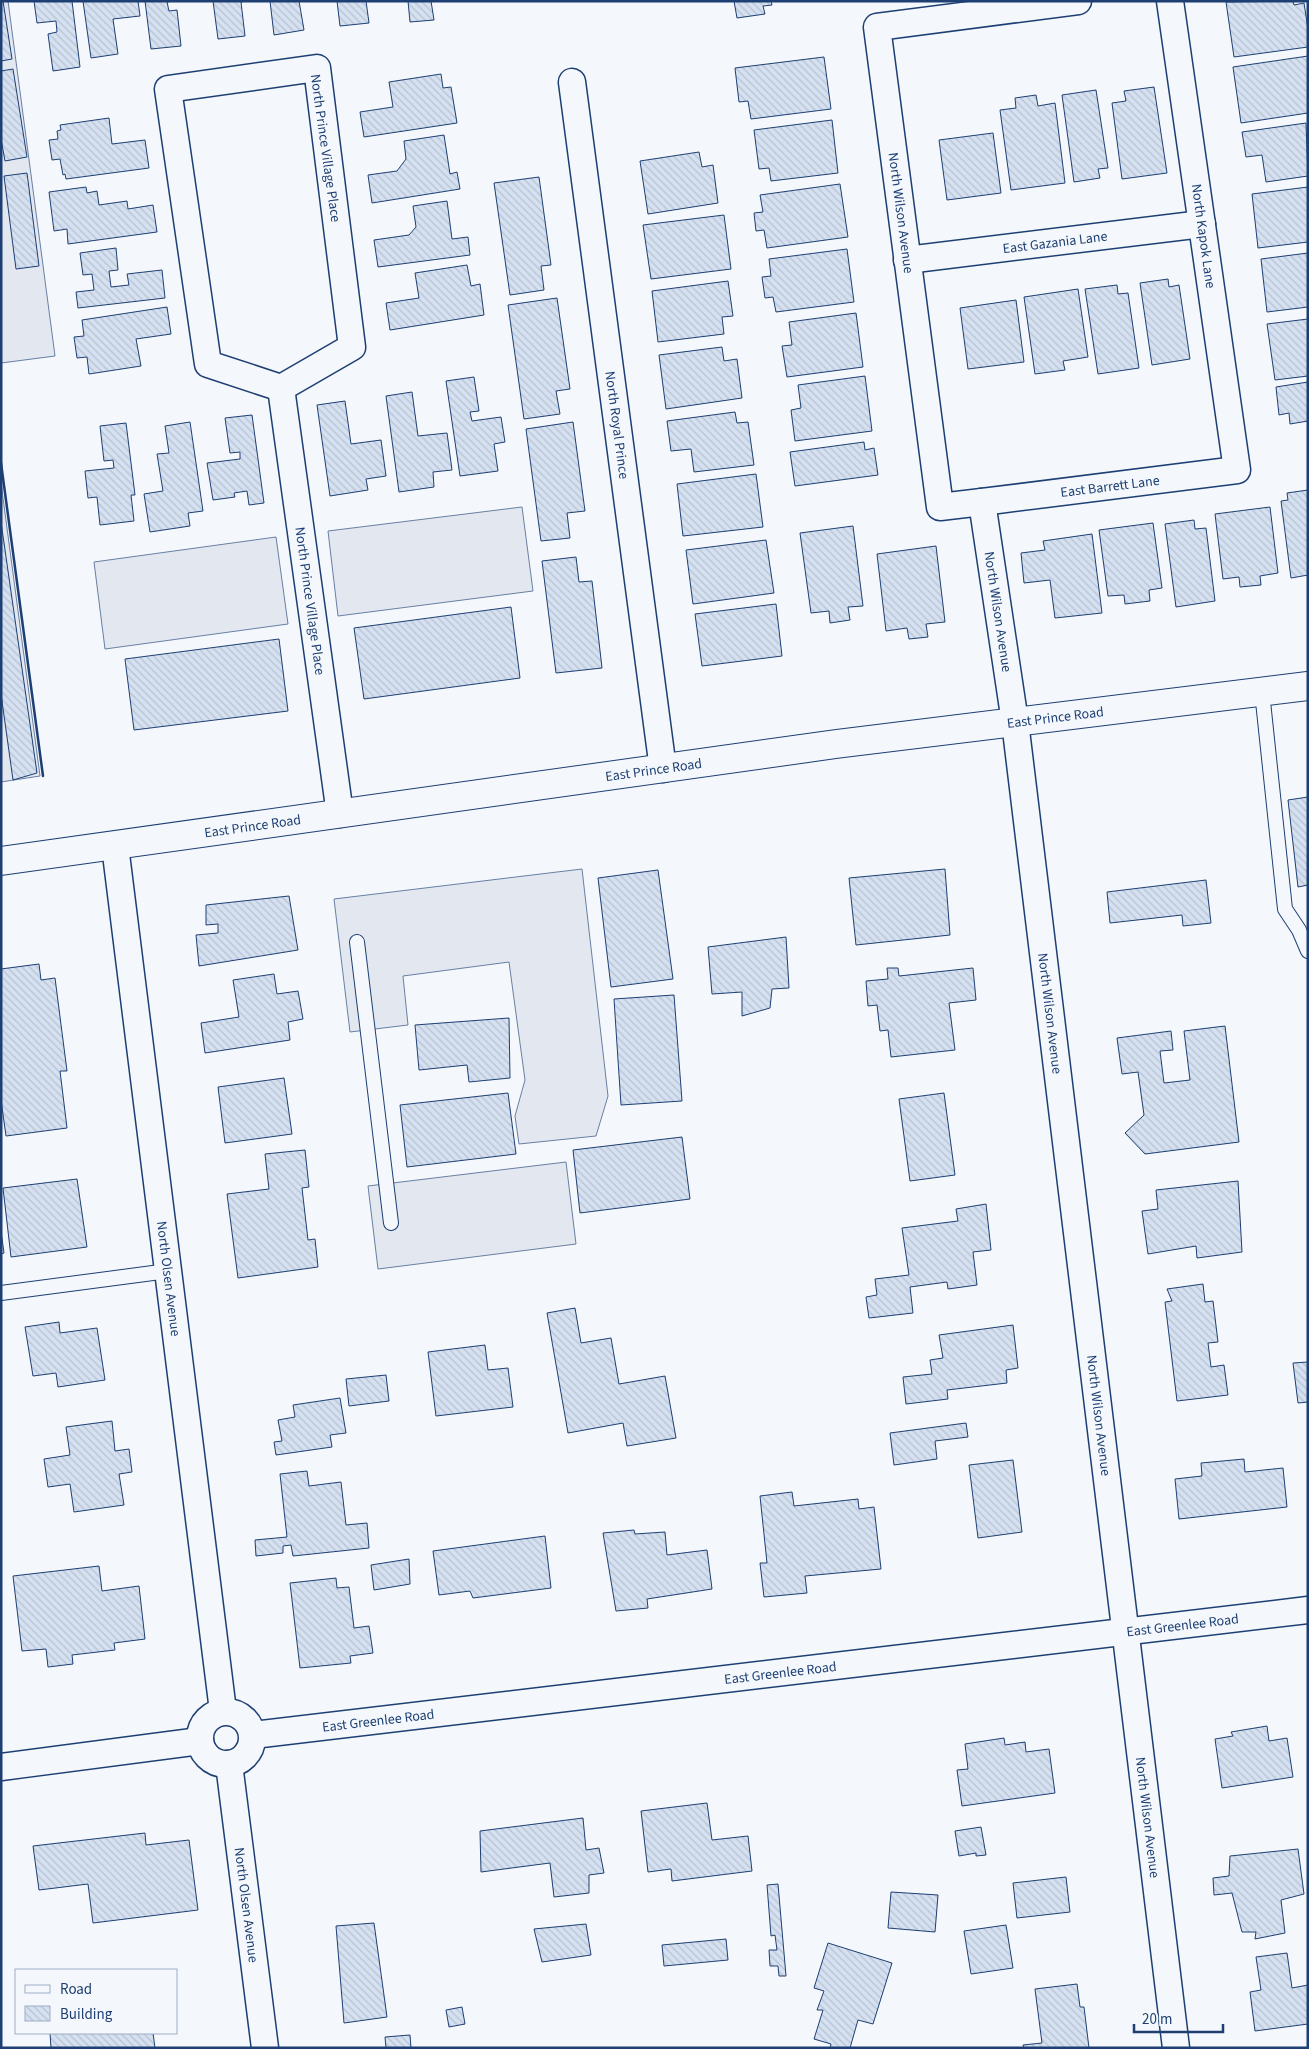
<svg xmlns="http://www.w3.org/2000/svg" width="1309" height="2049" font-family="'Source Sans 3',sans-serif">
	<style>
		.parking { fill: #e3e8f0; stroke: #687fa3 }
		.building { fill: url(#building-back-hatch); stroke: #1d3f73 }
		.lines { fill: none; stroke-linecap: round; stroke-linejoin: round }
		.service-casing { stroke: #1d3f73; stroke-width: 16 }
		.minor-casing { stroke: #1d3f73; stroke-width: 29 }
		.secondary-casing { stroke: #1d3f73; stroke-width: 30 }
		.service { stroke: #f4f7fb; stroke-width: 14 }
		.minor { stroke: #f4f7fb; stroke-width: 26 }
		.secondary { stroke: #f4f7fb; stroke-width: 28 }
		.wall { stroke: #1d3f73; stroke-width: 2.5 }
		.labels { text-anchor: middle; stroke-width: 4; stroke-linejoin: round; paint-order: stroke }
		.street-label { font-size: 14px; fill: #1d3f73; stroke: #f4f7fb }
	</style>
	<defs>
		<pattern id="building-back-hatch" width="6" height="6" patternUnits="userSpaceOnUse" patternTransform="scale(1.25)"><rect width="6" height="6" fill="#d5e0f0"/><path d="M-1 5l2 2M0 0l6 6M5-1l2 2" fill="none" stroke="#b6c1d1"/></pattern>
	</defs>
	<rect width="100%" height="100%" fill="#f4f7fb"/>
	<path class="parking" d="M 1,1 L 8,1 L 55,356 L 1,363 Z
		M 1,483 L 40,776 L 1,782 Z
		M 522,507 L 533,591 L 338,616 L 328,531 Z
		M 276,537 L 288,624 L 105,649 L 94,562 Z
		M 582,869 L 608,1096 L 596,1136 L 519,1144 L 515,1116 L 525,1080 L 509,962 L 403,976 L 408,1025 L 350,1032 L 334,899 Z
		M 566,1162 L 576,1244 L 378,1269 L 368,1186 Z"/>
	<path class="building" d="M 1,1 L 3,1 L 12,59 L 1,61 Z
		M 34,1 L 72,1 L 80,67 L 53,71 L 48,34 L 57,32 L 56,21 L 37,23 Z
		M 83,1 L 138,1 L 140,16 L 113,19 L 118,54 L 91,58 Z
		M 145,1 L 174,1 L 167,2 L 169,11 L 177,10 L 181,46 L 151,49 Z
		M 213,1 L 246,1 L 241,2 L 245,36 L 218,39 Z
		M 270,1 L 299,1 L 304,30 L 274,35 Z
		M 337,1 L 366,1 L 369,23 L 340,26 Z
		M 408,1 L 431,1 L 434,20 L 410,22 Z
		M 734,1 L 771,1 L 772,5 L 763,6 L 765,14 L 737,18 Z
		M 1293,1 L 1294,5 L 1304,3 L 1308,29 L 1308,47 L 1234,57 L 1226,2 Z
		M 1308,56 L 1308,113 L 1241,123 L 1233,67 Z
		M 824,57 L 831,109 L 751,119 L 748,101 L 739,102 L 735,68 Z
		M 13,69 L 27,157 L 5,161 L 1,139 L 1,71 Z
		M 441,74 L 443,88 L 451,87 L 457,123 L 364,137 L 360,112 L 393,107 L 389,82 Z
		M 1154,87 L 1167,173 L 1122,179 L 1112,103 L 1126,101 L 1124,91 Z
		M 1096,90 L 1108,168 L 1098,169 L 1100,178 L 1074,182 L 1062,95 Z
		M 1036,95 L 1038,106 L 1055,103 L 1065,183 L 1011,190 L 1000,110 L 1016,108 L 1015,98 Z
		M 109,118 L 112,144 L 145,140 L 149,168 L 66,179 L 65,174 L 63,175 L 60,159 L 52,160 L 49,140 L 58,139 L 57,131 L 61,130 L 60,125 Z
		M 832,120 L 838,173 L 771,181 L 769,168 L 759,169 L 754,130 Z
		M 1306,123 L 1308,176 L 1266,182 L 1262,155 L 1246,157 L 1242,132 Z
		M 993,133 L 1001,193 L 947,200 L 939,140 Z
		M 444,135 L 450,174 L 457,172 L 460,189 L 372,203 L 368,175 L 397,171 L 406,159 L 404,141 Z
		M 699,152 L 702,167 L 713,165 L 718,203 L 648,214 L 640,161 Z
		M 27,173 L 39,266 L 16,269 L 4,176 Z
		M 539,177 L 551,265 L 541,266 L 544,290 L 510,295 L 494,183 Z
		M 840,184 L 848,237 L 767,248 L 764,230 L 756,231 L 754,213 L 763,212 L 760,195 Z
		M 86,187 L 87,193 L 97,191 L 99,205 L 127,201 L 128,209 L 153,205 L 157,232 L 68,244 L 67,229 L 54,231 L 49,192 Z
		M 1308,187 L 1308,242 L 1258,248 L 1252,194 Z
		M 447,201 L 452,239 L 468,237 L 470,255 L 378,267 L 374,240 L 409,235 L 416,227 L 413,206 Z
		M 724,215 L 731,269 L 651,279 L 643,225 Z
		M 116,248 L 118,270 L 109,271 L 111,287 L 129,285 L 127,274 L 162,270 L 165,298 L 78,308 L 76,292 L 94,290 L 92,274 L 83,275 L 80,253 Z
		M 847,249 L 854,302 L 776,312 L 773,297 L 765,298 L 762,277 L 771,276 L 769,259 Z
		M 1308,253 L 1308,307 L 1267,312 L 1261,259 Z
		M 467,265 L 471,286 L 480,284 L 484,315 L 390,330 L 386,303 L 419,298 L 415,273 Z
		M 1168,279 L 1169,287 L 1179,285 L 1190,359 L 1152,365 L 1140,283 Z
		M 728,281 L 733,316 L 722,317 L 724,334 L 658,342 L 652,291 Z
		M 1117,285 L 1118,294 L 1128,293 L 1139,368 L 1098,374 L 1085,289 Z
		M 1078,289 L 1088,357 L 1063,361 L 1065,370 L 1035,374 L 1024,297 Z
		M 557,298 L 570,389 L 556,391 L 560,414 L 524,419 L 508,305 Z
		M 1016,300 L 1024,362 L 968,369 L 960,308 Z
		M 167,307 L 171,334 L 136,339 L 141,366 L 89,374 L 87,357 L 77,358 L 74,337 L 84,336 L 82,320 Z
		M 856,313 L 863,367 L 787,377 L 782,346 L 792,345 L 789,322 Z
		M 1308,319 L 1308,376 L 1275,380 L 1267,324 Z
		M 722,347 L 724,361 L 737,359 L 742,398 L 666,409 L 659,355 Z
		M 865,376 L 872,431 L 795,441 L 791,410 L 801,408 L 798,385 Z
		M 474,377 L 479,411 L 470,412 L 472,421 L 501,417 L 505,442 L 494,444 L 498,471 L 460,476 L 446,381 Z
		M 1308,382 L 1308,421 L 1290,424 L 1289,413 L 1279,415 L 1276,387 Z
		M 412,392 L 418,436 L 447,433 L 452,470 L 433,472 L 434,487 L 399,492 L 386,396 Z
		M 345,401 L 351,444 L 381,440 L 386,476 L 366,479 L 368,490 L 330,496 L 317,405 Z
		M 735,412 L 737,423 L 748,422 L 754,465 L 694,472 L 691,449 L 671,451 L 667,421 Z
		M 252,415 L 264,503 L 249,505 L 247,491 L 234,493 L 235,497 L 213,500 L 207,463 L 240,459 L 240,452 L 230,453 L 225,418 Z
		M 190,422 L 203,511 L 188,513 L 190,526 L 150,532 L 144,494 L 163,491 L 157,454 L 169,453 L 165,426 Z
		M 573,422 L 585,511 L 567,513 L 570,538 L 541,541 L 526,429 Z
		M 126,423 L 135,495 L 131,495 L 134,521 L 100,525 L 97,497 L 88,498 L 85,471 L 114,468 L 113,460 L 104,461 L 100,426 Z
		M 864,442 L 865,450 L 874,448 L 878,475 L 795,486 L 790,452 Z
		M 756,474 L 763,527 L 683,536 L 677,484 Z
		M 1308,490 L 1308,575 L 1291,578 L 1281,501 L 1288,500 L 1287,493 Z
		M 1270,507 L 1278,573 L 1260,576 L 1261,585 L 1240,587 L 1239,577 L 1223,579 L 1215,514 Z
		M 1194,520 L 1195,529 L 1206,528 L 1215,601 L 1176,607 L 1165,524 Z
		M 1,522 L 37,773 L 13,780 L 1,694 Z
		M 1153,523 L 1162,588 L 1149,590 L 1150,601 L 1125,604 L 1124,595 L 1108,596 L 1099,530 Z
		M 853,526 L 863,606 L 848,607 L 850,620 L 830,623 L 829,611 L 811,613 L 800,533 Z
		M 1092,534 L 1102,613 L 1055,618 L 1050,580 L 1024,583 L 1021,553 L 1045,550 L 1043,541 Z
		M 766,540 L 774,593 L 693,604 L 686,550 Z
		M 936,546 L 945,622 L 926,624 L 928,637 L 909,639 L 907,628 L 886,631 L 877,554 Z
		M 576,557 L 579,582 L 592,581 L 602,668 L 556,673 L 542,561 Z
		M 776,604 L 782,656 L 702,666 L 695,614 Z
		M 511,607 L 520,678 L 364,699 L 354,628 Z
		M 279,639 L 288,711 L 134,730 L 125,659 Z
		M 1308,797 L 1308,885 L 1298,887 L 1288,800 Z
		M 945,869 L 950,935 L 856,945 L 849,878 Z
		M 658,870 L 673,979 L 611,987 L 598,878 Z
		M 1206,880 L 1211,923 L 1183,926 L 1182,915 L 1110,923 L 1107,892 Z
		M 289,896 L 298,950 L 199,966 L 196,935 L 218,933 L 218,924 L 206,925 L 206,905 Z
		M 786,937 L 789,988 L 772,989 L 770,1008 L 742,1016 L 742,992 L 712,994 L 708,947 Z
		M 39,964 L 41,980 L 55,978 L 67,1071 L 60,1071 L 67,1128 L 6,1136 L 1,1100 L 1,969 Z
		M 887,968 L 898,968 L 899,976 L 973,968 L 976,1000 L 949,1003 L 955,1050 L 891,1057 L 888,1030 L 880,1031 L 877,1005 L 868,1006 L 866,981 L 888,979 Z
		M 274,974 L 277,994 L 298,991 L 303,1019 L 288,1022 L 290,1040 L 205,1053 L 201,1023 L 239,1017 L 233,980 Z
		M 674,995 L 682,1101 L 621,1105 L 614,999 Z
		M 509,1018 L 510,1078 L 469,1082 L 467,1065 L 419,1070 L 415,1025 Z
		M 1225,1026 L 1239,1142 L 1145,1154 L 1125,1133 L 1144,1115 L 1138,1072 L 1122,1074 L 1117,1038 L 1171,1031 L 1173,1050 L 1160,1051 L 1164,1083 L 1190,1080 L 1184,1031 Z
		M 284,1078 L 292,1134 L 225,1143 L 218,1087 Z
		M 508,1093 L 516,1154 L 407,1167 L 400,1105 Z
		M 944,1093 L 955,1175 L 910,1181 L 899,1099 Z
		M 682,1137 L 690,1199 L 580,1213 L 573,1150 Z
		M 305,1150 L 309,1187 L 302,1188 L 308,1240 L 315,1239 L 318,1267 L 238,1278 L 227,1194 L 269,1189 L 265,1154 Z
		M 77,1179 L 87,1247 L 11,1257 L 3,1188 Z
		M 1238,1181 L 1242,1252 L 1197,1258 L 1196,1246 L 1148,1254 L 1142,1211 L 1158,1209 L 1156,1190 Z
		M 986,1204 L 991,1250 L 973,1252 L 977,1285 L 948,1289 L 947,1282 L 910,1287 L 913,1313 L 869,1318 L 866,1297 L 877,1295 L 875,1279 L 909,1275 L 902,1228 L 958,1221 L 956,1209 Z
		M 1,1231 L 4,1253 L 1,1254 Z
		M 1203,1284 L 1205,1302 L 1213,1301 L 1218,1342 L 1208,1343 L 1211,1367 L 1224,1365 L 1228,1395 L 1177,1401 L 1165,1302 L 1172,1301 L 1167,1289 Z
		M 575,1308 L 581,1343 L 611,1338 L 619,1384 L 665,1376 L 676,1438 L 627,1446 L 623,1423 L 568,1433 L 547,1313 Z
		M 59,1322 L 60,1333 L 97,1328 L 105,1380 L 58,1387 L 56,1373 L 33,1376 L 25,1327 Z
		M 1013,1325 L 1018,1368 L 1006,1370 L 1007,1383 L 947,1390 L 948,1399 L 906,1404 L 903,1377 L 932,1374 L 930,1360 L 943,1358 L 939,1335 Z
		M 485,1345 L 488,1370 L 508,1368 L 513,1407 L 436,1416 L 428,1352 Z
		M 1308,1362 L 1308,1402 L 1298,1403 L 1293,1363 Z
		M 386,1375 L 389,1401 L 349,1406 L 346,1379 Z
		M 340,1398 L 346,1433 L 330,1435 L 332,1447 L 276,1455 L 274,1442 L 282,1441 L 278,1420 L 295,1417 L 293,1405 Z
		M 112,1421 L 115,1451 L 129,1449 L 132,1472 L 119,1474 L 124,1505 L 74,1512 L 70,1484 L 48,1487 L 44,1459 L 70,1455 L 66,1427 Z
		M 966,1423 L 968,1437 L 935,1441 L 937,1459 L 894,1465 L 890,1433 Z
		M 1244,1459 L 1245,1472 L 1283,1468 L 1287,1507 L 1179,1519 L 1175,1479 L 1202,1476 L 1201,1463 Z
		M 1013,1460 L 1022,1532 L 978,1538 L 969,1465 Z
		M 307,1471 L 309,1486 L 341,1482 L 346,1525 L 367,1523 L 369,1548 L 293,1556 L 291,1545 L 283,1546 L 283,1553 L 256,1556 L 255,1540 L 287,1537 L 280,1474 Z
		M 792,1492 L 794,1506 L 858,1499 L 859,1509 L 874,1507 L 881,1569 L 805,1576 L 807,1593 L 764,1597 L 760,1563 L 767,1563 L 760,1496 Z
		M 634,1530 L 635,1534 L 665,1532 L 667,1555 L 707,1550 L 712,1589 L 647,1599 L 648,1608 L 616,1611 L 603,1533 Z
		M 545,1536 L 551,1588 L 473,1598 L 470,1591 L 439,1595 L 433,1551 Z
		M 409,1559 L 410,1584 L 374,1590 L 371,1565 Z
		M 99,1566 L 102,1591 L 139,1586 L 145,1639 L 114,1643 L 115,1650 L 72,1655 L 73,1664 L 48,1667 L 46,1649 L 22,1651 L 13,1576 Z
		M 336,1578 L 337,1588 L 349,1587 L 354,1628 L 369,1626 L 373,1653 L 350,1656 L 351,1663 L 300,1668 L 290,1583 Z
		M 1267,1726 L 1269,1741 L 1287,1738 L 1293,1777 L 1222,1788 L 1215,1739 L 1233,1736 L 1231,1732 Z
		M 1004,1738 L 1005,1745 L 1025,1742 L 1026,1752 L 1049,1749 L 1055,1793 L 962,1806 L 957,1770 L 968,1769 L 965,1744 Z
		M 707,1803 L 712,1840 L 748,1836 L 752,1871 L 672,1881 L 671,1869 L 648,1872 L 641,1811 Z
		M 583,1818 L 586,1850 L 599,1848 L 604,1873 L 589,1875 L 589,1893 L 554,1897 L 550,1863 L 481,1872 L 480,1831 Z
		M 981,1827 L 986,1855 L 976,1856 L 976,1853 L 959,1856 L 955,1831 Z
		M 145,1833 L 146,1845 L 189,1840 L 198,1910 L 93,1923 L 88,1884 L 39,1890 L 33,1846 Z
		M 1298,1849 L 1304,1894 L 1281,1900 L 1285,1933 L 1255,1939 L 1256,1932 L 1242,1932 L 1232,1893 L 1214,1895 L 1213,1878 L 1229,1876 L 1230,1856 Z
		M 1066,1877 L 1070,1912 L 1017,1918 L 1013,1883 Z
		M 778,1884 L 786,1976 L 779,1976 L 778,1966 L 770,1966 L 769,1950 L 777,1950 L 775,1935 L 771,1936 L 767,1885 Z
		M 891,1892 L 938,1895 L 935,1932 L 888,1928 Z
		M 374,1923 L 387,2017 L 344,2023 L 336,1926 Z
		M 586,1924 L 591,1955 L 542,1962 L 534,1929 Z
		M 1006,1925 L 1013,1968 L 971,1974 L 964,1931 Z
		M 726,1939 L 728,1960 L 664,1966 L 662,1945 Z
		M 828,1943 L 892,1963 L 873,2024 L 858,2020 L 850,2048 L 830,2048 L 831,2044 L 814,2039 L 823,2010 L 817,2010 L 824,1991 L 814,1988 Z
		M 1287,1953 L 1292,1988 L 1308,1985 L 1308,2024 L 1255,2031 L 1250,1992 L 1261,1990 L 1256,1957 Z
		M 1077,1984 L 1080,2007 L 1084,2007 L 1089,2048 L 1024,2048 L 1023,2045 L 1042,2043 L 1035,1989 Z
		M 462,2007 L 465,2024 L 449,2027 L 446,2010 Z
		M 50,2033 L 153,2033 L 155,2048 L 51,2048 Z
		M 410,2035 L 411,2048 L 386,2048 L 385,2037 Z"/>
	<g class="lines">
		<defs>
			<path id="service" d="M 1262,692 L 1285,909 L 1299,930 L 1308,951
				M 357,942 L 391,1223
				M 1,1293 L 168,1271"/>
			<g id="minor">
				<path id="s1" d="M 1078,1 L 877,27 L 940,507 L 982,502 L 1015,722 L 1176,2048"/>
				<path d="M 317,68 L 352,347 L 281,388 L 208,364 L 168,89 Z"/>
				<path id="s2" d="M 572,82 L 663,769"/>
				<path id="s3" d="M 907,260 L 1202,224"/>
				<path id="s4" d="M 281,388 L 340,814"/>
				<path id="s5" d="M 982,502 L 1237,470 L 1170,1"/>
				<path id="s6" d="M 115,846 L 223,1711"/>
				<circle cx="226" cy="1738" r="26"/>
				<path id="s7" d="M 253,1735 L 1308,1610"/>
				<path id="s8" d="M 229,1764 L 265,2048"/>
				<path d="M 1,1767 L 200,1741"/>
			</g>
			<g id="secondary">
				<path id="s9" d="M 1,861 L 836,744 L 1308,686"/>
			</g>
		</defs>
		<use href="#service" class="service-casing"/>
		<use href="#minor" class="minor-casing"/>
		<use href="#secondary" class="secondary-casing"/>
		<use href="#service" class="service"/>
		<use href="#minor" class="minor"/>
		<use href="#secondary" class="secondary"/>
		<path class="wall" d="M 1,463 L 43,776"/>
	</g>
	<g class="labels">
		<g class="street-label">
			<text transform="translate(326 148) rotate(82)" y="5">North Prince Village Place</text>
			<text dy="5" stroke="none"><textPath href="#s1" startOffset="390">North Wilson Avenue</textPath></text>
			<text transform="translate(1204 236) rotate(82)" y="5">North Kapok Lane</text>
			<text dy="5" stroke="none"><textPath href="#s3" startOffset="149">East Gazania Lane</textPath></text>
			<text dy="5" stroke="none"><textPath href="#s2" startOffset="346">North Royal Prince</textPath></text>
			<text dy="5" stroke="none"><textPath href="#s5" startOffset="129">East Barrett Lane</textPath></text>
			<text dy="5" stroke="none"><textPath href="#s4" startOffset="215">North Prince Village Place</textPath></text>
			<text dy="5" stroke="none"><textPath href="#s1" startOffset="840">North Wilson Avenue</textPath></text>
			<text dy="5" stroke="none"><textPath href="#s9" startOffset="1064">East Prince Road</textPath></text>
			<text dy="5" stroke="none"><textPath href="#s9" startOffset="659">East Prince Road</textPath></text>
			<text dy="5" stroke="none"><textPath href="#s9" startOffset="254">East Prince Road</textPath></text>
			<text dy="5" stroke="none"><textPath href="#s1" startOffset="1245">North Wilson Avenue</textPath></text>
			<text dy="5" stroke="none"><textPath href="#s6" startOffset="436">North Olsen Avenue</textPath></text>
			<text dy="5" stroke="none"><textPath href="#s1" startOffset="1650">North Wilson Avenue</textPath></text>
			<text dy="5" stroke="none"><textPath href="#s7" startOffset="936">East Greenlee Road</textPath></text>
			<text dy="5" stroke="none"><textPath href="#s7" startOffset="531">East Greenlee Road</textPath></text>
			<text dy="5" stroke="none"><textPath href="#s7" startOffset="126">East Greenlee Road</textPath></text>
			<text dy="5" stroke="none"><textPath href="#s1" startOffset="2055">North Wilson Avenue</textPath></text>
			<text dy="5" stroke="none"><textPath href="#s8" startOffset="142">North Olsen Avenue</textPath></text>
		</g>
	</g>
	<rect width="1309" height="2049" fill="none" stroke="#1d3f73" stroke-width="5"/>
	<rect x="15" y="1969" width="162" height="65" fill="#f4f7fb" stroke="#9eadc5"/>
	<rect x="25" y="1985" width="25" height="8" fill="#f4f7fb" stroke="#9eadc5"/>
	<text x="60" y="1994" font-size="15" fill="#1d3f73">Road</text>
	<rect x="25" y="2006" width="25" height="15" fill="url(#building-back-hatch)" stroke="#9eadc5"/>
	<text x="60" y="2019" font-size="15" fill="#1d3f73">Building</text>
	<path d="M1134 2024v8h89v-8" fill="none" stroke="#1d3f73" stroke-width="2.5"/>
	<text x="1142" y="2024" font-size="15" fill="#1d3f73" stroke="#f4f7fb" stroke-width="4" paint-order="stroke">20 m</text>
</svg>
